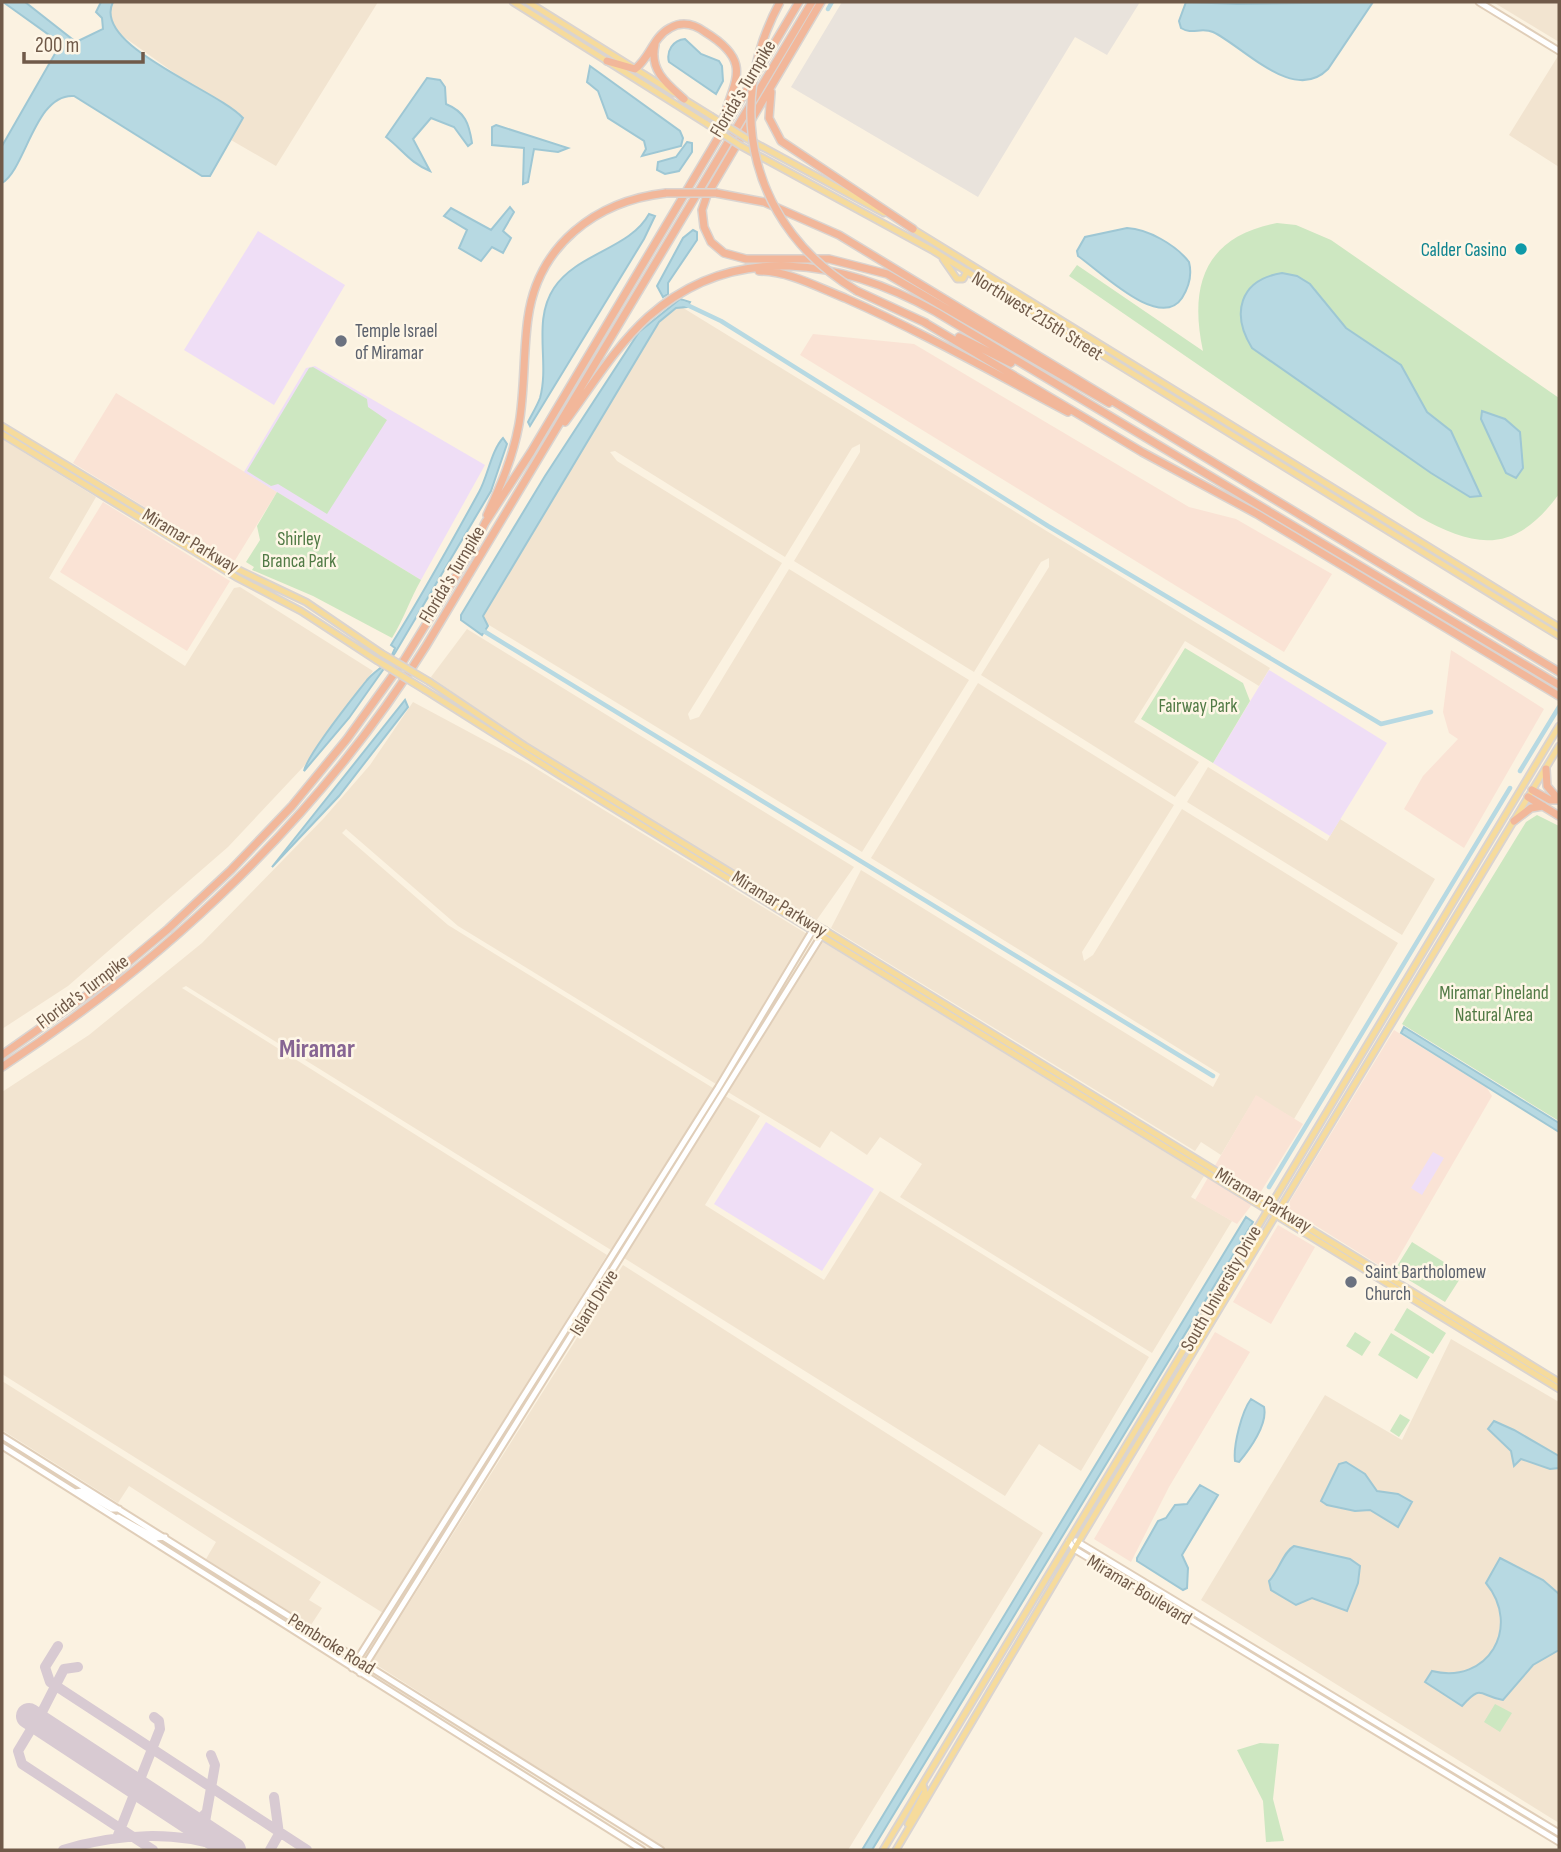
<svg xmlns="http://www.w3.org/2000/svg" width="1561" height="1852" font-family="'Sofia Sans Condensed',sans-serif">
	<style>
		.residential { fill: #f2e4d0 }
		.commercial { fill: #fae3d5 }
		.industrial { fill: #e9e3dc }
		.education { fill: #efdef6 }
		.green { fill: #cde7c1 }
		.water { fill: #b7d9e2; stroke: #9ec7d4; stroke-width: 2 }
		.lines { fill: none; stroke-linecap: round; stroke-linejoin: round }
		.canal { stroke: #b7d9e2; stroke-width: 4.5 }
		.taxiway { stroke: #d8cad2; stroke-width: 10 }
		.runway { stroke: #d8cad2; stroke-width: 26 }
		.secondary-casing { stroke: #e0ceb9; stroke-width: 9 }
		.primary-casing { stroke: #dad4d0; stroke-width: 9 }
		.highway-casing { stroke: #dad4d0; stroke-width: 10 }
		.secondary { stroke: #fff; stroke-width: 5 }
		.primary { stroke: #f6db9c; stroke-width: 5 }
		.highway { stroke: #f2b79a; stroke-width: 7 }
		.primary-bridge-casing { stroke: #dad4d0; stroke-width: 9; stroke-linecap: butt }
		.highway-bridge-casing { stroke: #dad4d0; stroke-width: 10; stroke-linecap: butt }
		.primary-bridge { stroke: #f6db9c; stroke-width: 5 }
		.highway-bridge { stroke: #f2b79a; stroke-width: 7 }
		.culture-dot { fill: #0f9aa8; stroke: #fef6e6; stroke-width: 2.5 }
		.worship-dot { fill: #6b7280; stroke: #fef6e6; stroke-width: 2.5 }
		.labels { text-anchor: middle; stroke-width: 5; stroke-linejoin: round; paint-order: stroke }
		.street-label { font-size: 19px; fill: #705a49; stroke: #fef6e6 }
		.culture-label { font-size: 19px; fill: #0d838f; stroke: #fef6e6; text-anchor: end }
		.worship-label { font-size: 19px; fill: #5b616d; stroke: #fef6e6; text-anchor: start }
		.park-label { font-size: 19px; fill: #517a45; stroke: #fef6e6 }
		.district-label { font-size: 26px; font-weight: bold; fill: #876593; stroke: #fef6e6 }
	</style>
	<rect width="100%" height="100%" fill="#fbf2e1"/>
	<path class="residential" d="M 113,2 L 378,2 L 276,166 L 231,140 L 243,118 L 238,112 L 187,82 L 117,32 L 108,12 Z
		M 1493,2 L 1559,2 L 1559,42 Z
		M 1558,56 L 1559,57 L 1559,167 L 1509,135 Z
		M 680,306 L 1270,668 L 1259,686 L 1185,641 L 1134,722 L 1199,762 L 1175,797 L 981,675 L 1049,567 L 1049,558 L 1041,562 L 974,672 L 794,561 L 860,452 L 860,444 L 852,448 L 785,557 L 615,451 L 610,452 L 617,461 L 782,563 L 688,714 L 690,720 L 699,717 L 789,569 L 969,680 L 862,852 L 484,622 L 483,616 L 659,322 Z
		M 2,439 L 96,497 L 49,578 L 185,666 L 234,588 L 240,587 L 373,671 L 305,765 L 228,847 L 68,986 L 2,1029 Z
		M 467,629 L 854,867 L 816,921 L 534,749 L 431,677 Z
		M 978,683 L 1174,805 L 1082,952 L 1084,961 L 1093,955 L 1182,809 L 1398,943 L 1294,1119 L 1256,1096 L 1221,1155 L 1201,1142 L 1195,1151 L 831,928 L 861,870 L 1213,1087 L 1220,1074 L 871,858 Z
		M 413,702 L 527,763 L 807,934 L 797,956 L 716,1084 L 458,926 L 346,829 L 342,833 L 448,925 L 713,1088 L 611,1250 L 186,986 L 182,988 L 607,1255 L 383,1613 L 2,1374 L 2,1092 L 89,1035 L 202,943 L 324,818 L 370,765 Z
		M 1208,767 L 1327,841 L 1340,819 L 1435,879 L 1402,935 L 1187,802 Z
		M 823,942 L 1204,1176 L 1191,1197 L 1232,1221 L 1152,1353 L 900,1197 L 922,1164 L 880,1137 L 867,1155 L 831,1131 L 820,1148 L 728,1092 Z
		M 725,1096 L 760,1116 L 705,1205 L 824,1280 L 880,1191 L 1149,1357 L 1081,1471 L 1039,1444 L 1005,1496 L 624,1258 Z
		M 623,1265 L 1043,1533 L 848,1850 L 666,1850 L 372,1662 Z
		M 1451,1339 L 1559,1402 L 1559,1823 L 1201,1600 L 1325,1395 L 1402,1440 Z
		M 2,1381 L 321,1582 L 309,1600 L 322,1608 L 311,1625 L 206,1559 L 216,1542 L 129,1486 L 118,1503 L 2,1430 Z"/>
	<path class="commercial" d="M 813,334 L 914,344 L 1189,507 L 1236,519 L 1332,574 L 1284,652 L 800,355 Z
		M 116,393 L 277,492 L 234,562 L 73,463 Z
		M 103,502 L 230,581 L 187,651 L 60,572 Z
		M 1451,650 L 1544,709 L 1464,848 L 1404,809 L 1423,776 L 1458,739 L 1449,733 L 1443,712 Z
		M 1394,1030 L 1487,1088 L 1492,1096 L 1390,1272 L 1289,1209 L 1290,1201 Z
		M 1256,1095 L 1303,1124 L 1257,1198 L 1237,1224 L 1195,1200 Z
		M 1278,1225 L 1315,1247 L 1271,1324 L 1233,1302 Z
		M 1215,1332 L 1250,1352 L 1169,1487 L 1131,1562 L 1094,1539 Z"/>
	<path class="industrial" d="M 842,2 L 1140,2 L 1107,55 L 1075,37 L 978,197 L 791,87 Z"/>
	<path class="education" d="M 258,231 L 345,285 L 274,405 L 184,350 Z
		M 315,366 L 485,465 L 421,580 L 244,472 L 306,368 Z
		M 1269,670 L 1387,743 L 1330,836 L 1213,763 Z
		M 766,1122 L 874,1189 L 822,1271 L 714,1204 Z
		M 1433,1152 L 1444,1158 L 1422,1195 L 1411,1188 Z"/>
	<path class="green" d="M 1277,223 L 1296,225 L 1331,240 L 1559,398 L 1559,494 C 1516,553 1477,550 1418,516 L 1069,276 L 1077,265 L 1203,351 C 1189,286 1204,237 1277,223 Z
		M 313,367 L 367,399 L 368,407 L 387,420 L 327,514 L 278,484 L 271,486 L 247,471 L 309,368 Z
		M 277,492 L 421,580 C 410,599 404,619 392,638 L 313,596 L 252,570 L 254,567 L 246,562 L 260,540 L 257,526 Z
		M 1185,648 L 1243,683 L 1250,701 L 1213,763 L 1141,719 Z
		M 1537,815 L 1559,826 L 1559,1121 L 1402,1024 L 1526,822 Z
		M 1412,1242 L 1463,1274 L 1445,1302 L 1394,1271 Z
		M 1407,1308 L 1446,1333 L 1433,1354 L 1394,1330 Z
		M 1355,1332 L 1371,1342 L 1362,1356 L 1346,1346 Z
		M 1391,1333 L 1430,1357 L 1417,1379 L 1378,1355 Z
		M 1400,1414 L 1410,1420 L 1399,1437 L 1390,1431 Z
		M 1495,1704 L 1512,1713 L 1500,1732 L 1484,1722 Z
		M 1260,1743 L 1279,1744 L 1273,1799 L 1284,1841 L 1266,1842 L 1263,1801 L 1237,1750 Z"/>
	<path class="water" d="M 3,2 L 25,2 L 76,42 L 103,29 L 102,18 L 96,12 L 101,2 L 113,2 C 91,46 218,90 243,118 L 210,176 L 202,176 L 74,96 C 35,93 26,169 2,183 L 2,146 L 56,52 L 49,35 Z
		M 1186,2 L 1237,4 L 1373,2 L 1328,69 C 1294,104 1244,47 1213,32 C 1201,27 1192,35 1181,28 L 1179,21 Z
		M 685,39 L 701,54 L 719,61 L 722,66 L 723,81 L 716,94 L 669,62 C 666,51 673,40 685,39 Z
		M 590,66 L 680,131 L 683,138 L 681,146 L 642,156 L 646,149 L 644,141 L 608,118 L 598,91 L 587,82 Z
		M 427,78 L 440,80 L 445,87 L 446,104 C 465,112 469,123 472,143 L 468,146 L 454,127 L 431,118 L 413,139 L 430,171 C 409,162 404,151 386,137 Z
		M 496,125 L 568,148 L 558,152 L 534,149 L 528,182 L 523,184 L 524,148 L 492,145 L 492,127 Z
		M 687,142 L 692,143 L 692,152 L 679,171 L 665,174 L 657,170 L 658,162 L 676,157 Z
		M 510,207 L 514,212 L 503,231 L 511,238 L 503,253 L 492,247 L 481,261 L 459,248 L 467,230 L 444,216 L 451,208 L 491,230 Z
		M 649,214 L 655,216 L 644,239 L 530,426 L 528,422 C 532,414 537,406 540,398 C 550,362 532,321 554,288 C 577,253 630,249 649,214 Z
		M 1127,228 C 1148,229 1176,245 1189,262 C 1192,274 1189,287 1182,298 C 1160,331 1101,272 1078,256 L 1077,251 L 1085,237 Z
		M 693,230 L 697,232 L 697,240 L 668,283 L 668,294 L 663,297 L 657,286 L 683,238 Z
		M 1282,273 L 1297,276 L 1310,284 L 1346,328 L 1401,365 L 1427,412 L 1451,431 L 1481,496 L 1470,497 L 1431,473 L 1252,348 C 1231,314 1239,280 1282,273 Z
		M 680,299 L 690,302 L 687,307 L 676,308 L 659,322 L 483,616 L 488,626 L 482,635 L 461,620 L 461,615 L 545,476 L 639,332 Z
		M 1482,411 L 1505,419 L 1520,432 L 1523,468 L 1516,478 L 1506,473 L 1481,419 Z
		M 503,438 L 507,444 L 491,491 L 395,653 L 349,718 L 304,771 C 308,753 353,698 367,680 C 377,668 389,666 395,648 L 391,645 C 421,597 451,543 479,492 C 488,476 491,451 503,438 Z
		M 405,700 L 408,707 L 339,796 L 272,867 Z
		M 1404,1027 L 1559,1123 L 1559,1132 L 1401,1033 Z
		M 1246,1217 L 1253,1222 L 872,1850 L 862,1850 Z
		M 1251,1399 L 1264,1407 C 1268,1424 1250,1449 1239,1462 L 1235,1461 C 1233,1445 1242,1411 1251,1399 Z
		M 1494,1421 L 1514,1430 L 1559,1456 L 1559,1468 L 1550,1469 L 1521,1459 L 1514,1466 L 1511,1451 L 1488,1429 Z
		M 1346,1462 L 1365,1474 L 1377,1491 L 1398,1494 L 1412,1502 L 1398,1527 L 1370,1510 L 1355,1511 L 1327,1505 L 1321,1501 L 1339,1464 Z
		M 1200,1485 L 1218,1495 L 1182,1555 L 1188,1568 L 1187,1588 L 1183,1590 L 1137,1561 L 1137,1558 L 1158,1521 L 1166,1518 L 1175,1505 L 1187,1504 Z
		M 1294,1546 L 1350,1559 L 1360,1566 L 1358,1583 L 1347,1611 L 1312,1598 L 1296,1605 L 1271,1590 L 1269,1581 C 1279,1571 1283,1552 1294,1546 Z
		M 1500,1558 L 1543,1580 L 1559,1594 L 1559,1650 L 1533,1665 L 1503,1700 C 1479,1696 1482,1683 1462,1706 L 1425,1682 L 1432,1671 C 1488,1685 1522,1627 1486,1583 Z"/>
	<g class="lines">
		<path class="canal" d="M 828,9 L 832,2
			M 683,303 L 721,321 L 1048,526 L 1381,724 L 1431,712
			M 482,630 L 1213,1076
			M 1520,771 L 1559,707
			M 1269,1187 L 1510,788"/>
		<path class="taxiway" d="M 58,1646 L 45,1667 L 50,1682 L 307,1850
			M 36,1721 L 18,1751 L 22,1764 L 153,1850
			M 49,1730 L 40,1721 L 41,1714 L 64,1669 L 78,1667
			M 211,1755 L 215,1765 L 205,1822 L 214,1838
			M 141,1778 L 144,1790 L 153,1798
			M 186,1820 L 198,1821 L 206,1813
			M 118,1835 L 160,1729 L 159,1721 L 154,1717
			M 63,1850 C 114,1834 179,1829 229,1850
			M 270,1850 L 279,1834 L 274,1797"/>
		<path class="runway" d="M 29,1716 L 233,1850"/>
		<defs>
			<path id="secondary" d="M 1479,2 L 1559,51
				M 2,1436 L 661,1850
				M 2,1446 L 642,1850
				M 75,1492 L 82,1491 L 112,1509 L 119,1509
				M 118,1517 L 156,1538 L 165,1537
				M 1069,1541 L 1074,1549 L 1559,1842
				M 1076,1541 L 1559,1833
				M 352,1668 L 718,1088 L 814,928
				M 360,1673 L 825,930"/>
			<path id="primary" d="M 513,2 L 707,124
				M 528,2 L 674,93
				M 682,98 L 711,116
				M 746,138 L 884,213
				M 741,146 L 932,250 L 1559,636
				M 911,228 L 1559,627
				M 943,259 L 957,279 L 963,279 L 967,271
				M 2,426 L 239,570 L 306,602 L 381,653
				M 2,434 L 236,577 L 301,611 L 376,660
				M 430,682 L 525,746 L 1559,1382
				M 425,690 L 561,776 L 1559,1389
				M 908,1824 L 925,1792 L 923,1784
				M 883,1850 L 1559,726
				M 896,1850 L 1082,1536 L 1559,746"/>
			<path id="highway" d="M 821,2 L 707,195 L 702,210 L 704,227 L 711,242 L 724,253 L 746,259 L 829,259 L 887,274 L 1109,403
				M 655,45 C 649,70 667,84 684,99
				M 607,61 L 635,69 C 650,58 653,37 670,28 C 682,21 694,24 705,32 C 759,65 729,84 721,130
				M 771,92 L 769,118 L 781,141 L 913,229
				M 716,193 L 764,202 L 839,235 L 1559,672
				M 759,271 C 789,271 817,287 845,298 C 922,332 994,373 1068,412
				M 857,291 L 926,323
				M 922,321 L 1142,452 L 1257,514 L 1559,696
				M 959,337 L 1011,363
				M 565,422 C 591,387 615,347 648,317 C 735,240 843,260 936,312 L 1559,685
				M 487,515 C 501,485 513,457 519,424 C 525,389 523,353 528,318 C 538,245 596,201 666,193
				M 1546,769 L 1547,786 L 1559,800
				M 1532,790 L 1550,800 L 1558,800
				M 1528,797 L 1559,816
				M 1514,821 L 1531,808 L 1543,806
				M 2,1055 L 101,985 L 168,929 L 231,870 L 292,806 L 347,739 L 404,660 L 470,553 L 485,523 L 531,452 L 799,2
				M 2,1067 C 170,957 319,817 426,646 L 812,2"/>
		</defs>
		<use href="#secondary" class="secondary-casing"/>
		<use href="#primary" class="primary-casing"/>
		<use href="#highway" class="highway-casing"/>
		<use href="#secondary" class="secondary"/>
		<use href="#primary" class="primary"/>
		<use href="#highway" class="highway"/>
		<defs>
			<path id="primary-bridge" d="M 711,116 L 746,138
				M 707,124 L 741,146
				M 381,653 L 430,682
				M 376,660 L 425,690"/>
			<path id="highway-bridge" d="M 780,2 C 722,109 752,228 857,291
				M 666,193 L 716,193"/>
		</defs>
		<use href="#primary-bridge" class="primary-bridge-casing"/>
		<use href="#highway-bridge" class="highway-bridge-casing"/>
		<use href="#primary-bridge" class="primary-bridge"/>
		<use href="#highway-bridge" class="highway-bridge"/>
	</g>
	<circle class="culture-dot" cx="1521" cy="249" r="7"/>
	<g class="worship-dot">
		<circle cx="341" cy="341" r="7"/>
		<circle cx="1351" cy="1282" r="7"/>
	</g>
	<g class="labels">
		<g class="street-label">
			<text transform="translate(742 88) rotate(-59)" y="7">Florida's Turnpike</text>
			<text transform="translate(1038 315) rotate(32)" y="7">Northwest 215th Street</text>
			<text transform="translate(191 540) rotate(31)" y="7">Miramar Parkway</text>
			<text transform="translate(451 574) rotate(-59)" y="7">Florida's Turnpike</text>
			<text transform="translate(780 903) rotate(32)" y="7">Miramar Parkway</text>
			<text transform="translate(82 991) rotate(-37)" y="7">Florida's Turnpike</text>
			<text transform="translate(1264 1199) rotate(31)" y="7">Miramar Parkway</text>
			<text transform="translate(1220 1288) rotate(-60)" y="7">South University Drive</text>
			<text transform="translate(593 1302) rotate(-58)" y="7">Island Drive</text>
			<text transform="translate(1140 1589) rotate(31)" y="7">Miramar Boulevard</text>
			<text transform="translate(332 1643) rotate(32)" y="7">Pembroke Road</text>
		</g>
		<g class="culture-label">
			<text x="1507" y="256">Calder Casino</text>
		</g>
		<g class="worship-label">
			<text x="355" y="337">Temple Israel<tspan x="355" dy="22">of Miramar</tspan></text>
			<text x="1365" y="1278">Saint Bartholomew<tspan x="1365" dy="22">Church</tspan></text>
		</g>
		<g class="park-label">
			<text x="299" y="545">Shirley<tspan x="299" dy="22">Branca Park</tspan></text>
			<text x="1198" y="712">Fairway Park</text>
			<text x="1494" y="999">Miramar Pineland<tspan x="1494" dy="22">Natural Area</tspan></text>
		</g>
		<g class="district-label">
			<text x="317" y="1057">Miramar</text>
		</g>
	</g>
	<rect width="1561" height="1852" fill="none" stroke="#705a49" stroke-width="7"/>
	<path d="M24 52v10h119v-10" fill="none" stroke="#705a49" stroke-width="3.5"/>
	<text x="35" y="52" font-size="21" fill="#705a49" stroke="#fef6e6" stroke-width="5" paint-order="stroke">200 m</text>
</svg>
